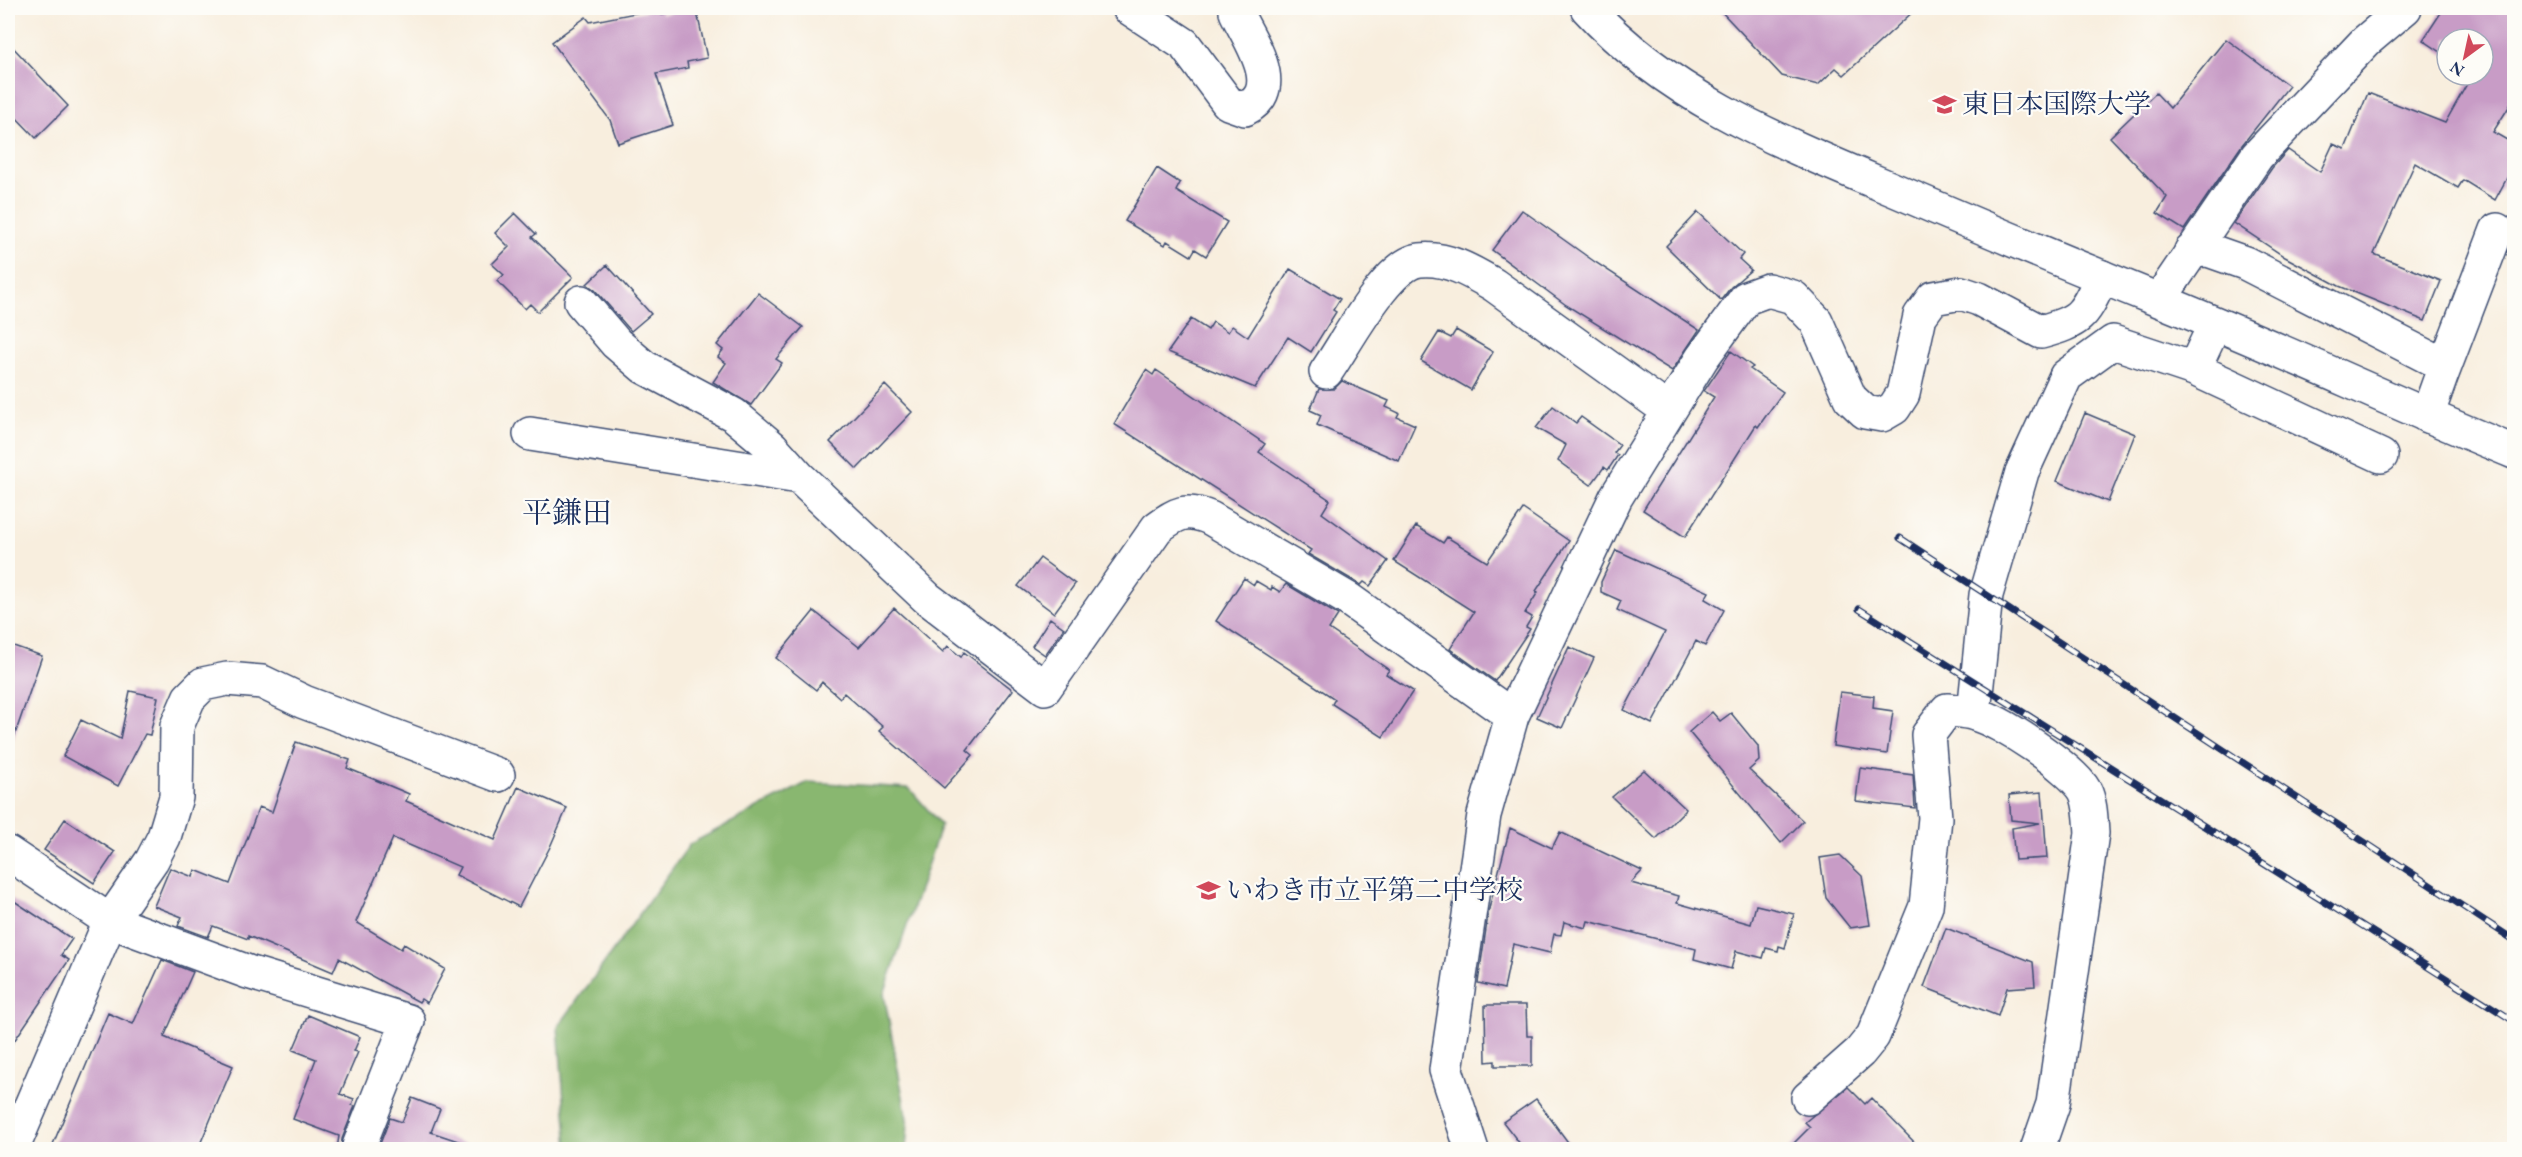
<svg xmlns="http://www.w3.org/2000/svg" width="2522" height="1157" font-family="'EB Garamond','Noto Serif JP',serif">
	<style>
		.forest { fill: #89b76f; stroke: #527366; stroke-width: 1.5 }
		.building { fill: #c89cc6 }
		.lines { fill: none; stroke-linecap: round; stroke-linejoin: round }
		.street-casing { stroke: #3c4c71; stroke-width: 36 }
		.secondary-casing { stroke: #3c4c71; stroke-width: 36 }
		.street { stroke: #fff; stroke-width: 33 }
		.secondary { stroke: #fff; stroke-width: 33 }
		.rail-casing { stroke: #1b2f5e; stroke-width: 7 }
		.rail { stroke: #fdfcf7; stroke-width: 4.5; stroke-dasharray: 14; stroke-linecap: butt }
		.labels { text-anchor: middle; stroke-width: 4.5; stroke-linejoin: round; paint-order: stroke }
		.poi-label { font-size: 27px; fill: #1b2f5e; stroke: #fdfcf7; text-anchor: start }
		.quarter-label { font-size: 30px; fill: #1b2f5e; stroke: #fdfcf7 }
	</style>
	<rect width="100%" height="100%" fill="#fdfcf7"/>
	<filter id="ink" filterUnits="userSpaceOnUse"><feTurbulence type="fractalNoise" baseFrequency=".0167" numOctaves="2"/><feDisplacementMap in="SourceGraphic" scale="12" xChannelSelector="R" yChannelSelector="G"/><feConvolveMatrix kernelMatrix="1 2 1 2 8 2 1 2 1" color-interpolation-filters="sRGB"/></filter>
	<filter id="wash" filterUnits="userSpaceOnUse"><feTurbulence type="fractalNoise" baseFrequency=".008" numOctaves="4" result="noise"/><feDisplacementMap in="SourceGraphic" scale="24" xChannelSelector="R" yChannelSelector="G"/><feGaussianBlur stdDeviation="1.35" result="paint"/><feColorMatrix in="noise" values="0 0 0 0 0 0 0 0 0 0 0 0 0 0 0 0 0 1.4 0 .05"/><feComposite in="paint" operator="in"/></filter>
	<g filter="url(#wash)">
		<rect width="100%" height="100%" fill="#f8eede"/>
		<path class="forest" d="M 808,782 L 909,788 L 941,825 L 884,994 L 908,1124 L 906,1149 L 568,1149 L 558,1027 L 690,844 Z"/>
		<g id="blocks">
			<path class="building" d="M 660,8 L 662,14 L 696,8 L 707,58 L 687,62 L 688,68 L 656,74 L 673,125 L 618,143 L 610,120 L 552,42 L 586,17 L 590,22 Z
				M 1718,8 L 1917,8 L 1844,75 L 1836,68 L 1818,85 L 1782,76 Z
				M 2444,8 L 2514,8 L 2514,99 L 2493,132 L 2514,144 L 2514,165 L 2495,200 L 2463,180 L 2458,188 L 2415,163 L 2374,254 L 2441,281 L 2425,321 L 2339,286 L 2285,257 L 2234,223 L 2272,168 L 2288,150 L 2320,172 L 2333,144 L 2345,149 L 2368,93 L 2445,123 L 2472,75 L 2483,75 L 2483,39 L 2447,39 L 2447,56 L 2423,40 Z
				M 2226,39 L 2289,86 L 2242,145 L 2184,230 L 2157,213 L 2167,197 L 2110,137 L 2156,93 L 2170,108 Z
				M 8,42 L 68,106 L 36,138 L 8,109 Z
				M 1157,168 L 1180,183 L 1176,191 L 1227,222 L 1206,256 L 1195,249 L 1191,256 L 1167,241 L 1165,245 L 1125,221 Z
				M 1522,210 L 1595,262 L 1699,330 L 1672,371 L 1566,305 L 1492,250 Z
				M 1698,212 L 1743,254 L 1739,259 L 1751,270 L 1731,287 L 1721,300 L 1666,246 Z
				M 515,213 L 536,234 L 532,237 L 573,277 L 538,312 L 530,304 L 525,309 L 497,281 L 504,275 L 492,264 L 509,247 L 495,233 Z
				M 607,265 L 651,314 L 631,331 L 595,290 L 587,284 Z
				M 1290,269 L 1340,299 L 1333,310 L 1336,312 L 1311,352 L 1288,337 L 1255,388 L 1168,352 L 1191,319 L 1208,330 L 1213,322 L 1228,332 L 1232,326 L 1248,337 Z
				M 758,293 L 803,327 L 776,359 L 782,363 L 751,405 L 713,382 L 726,363 L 718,357 L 723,350 L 717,345 Z
				M 1456,330 L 1493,352 L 1471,390 L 1421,361 L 1439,332 L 1451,338 Z
				M 1731,351 L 1753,367 L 1750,369 L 1783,392 L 1758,427 L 1756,425 L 1685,537 L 1643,510 L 1714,397 L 1704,391 Z
				M 1146,370 L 1153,375 L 1156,370 L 1265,444 L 1259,452 L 1330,500 L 1322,513 L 1388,561 L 1370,586 L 1364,582 L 1361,585 L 1308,554 L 1311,550 L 1114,424 Z
				M 1342,381 L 1389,401 L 1386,407 L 1399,413 L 1397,417 L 1415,425 L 1399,461 L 1317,425 L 1321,415 L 1310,410 L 1319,389 L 1334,389 Z
				M 885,385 L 912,412 L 857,469 L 830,442 Z
				M 1553,406 L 1576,423 L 1581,417 L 1620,445 L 1614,453 L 1618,455 L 1608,470 L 1604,467 L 1591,485 L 1558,461 L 1566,445 L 1536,428 Z
				M 2085,413 L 2135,434 L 2108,502 L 2057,481 Z
				M 1523,509 L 1569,541 L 1536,591 L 1538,592 L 1525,613 L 1532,617 L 1526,627 L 1530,629 L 1495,681 L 1450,649 L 1474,612 L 1394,561 L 1416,526 L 1443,543 L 1447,537 L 1487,562 Z
				M 1616,550 L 1709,592 L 1705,599 L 1724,610 L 1705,646 L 1696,641 L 1652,724 L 1624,710 L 1665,632 L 1617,610 L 1621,601 L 1601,592 L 1601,582 Z
				M 1040,558 L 1075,584 L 1054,613 L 1018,586 Z
				M 1244,578 L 1254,585 L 1256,581 L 1271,590 L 1272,587 L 1280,592 L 1286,584 L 1338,615 L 1329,629 L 1389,670 L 1386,674 L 1413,691 L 1383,737 L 1332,704 L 1335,699 L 1216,621 Z
				M 894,608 L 943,652 L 948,646 L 961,657 L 964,652 L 1013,690 L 967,750 L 973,755 L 944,788 L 879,731 L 883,727 L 844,693 L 840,698 L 822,682 L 816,690 L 776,658 L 814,611 L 859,647 Z
				M 1050,618 L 1064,628 L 1045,655 L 1032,646 Z
				M 8,644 L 42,656 L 12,743 L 8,742 Z
				M 1569,647 L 1594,658 L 1562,728 L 1537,717 Z
				M 130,691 L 158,697 L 150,735 L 145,734 L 118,786 L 63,756 L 81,720 L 120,739 Z
				M 1840,692 L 1874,696 L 1873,708 L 1893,711 L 1887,754 L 1833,746 Z
				M 1712,712 L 1720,721 L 1731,713 L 1758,746 L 1759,761 L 1749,770 L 1803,821 L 1781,843 L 1689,732 Z
				M 296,742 L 350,760 L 347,768 L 409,794 L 406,801 L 495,840 L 518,787 L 567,808 L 550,847 L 519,907 L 456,875 L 460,867 L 393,838 L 356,922 L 401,949 L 404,944 L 445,969 L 427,1003 L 421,999 L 419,1002 L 339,958 L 333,972 L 248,936 L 248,939 L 213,926 L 208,937 L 178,926 L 182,917 L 154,906 L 170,868 L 193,877 L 195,870 L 230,884 L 259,807 L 272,812 Z
				M 1860,768 L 1913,775 L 1915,808 L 1856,801 Z
				M 1644,770 L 1686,809 L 1656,839 L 1612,797 Z
				M 2042,792 L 2047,858 L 2015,860 L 2012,828 L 2040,823 L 2011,820 L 2009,795 Z
				M 65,819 L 115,852 L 94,883 L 44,850 Z
				M 1510,828 L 1552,848 L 1560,832 L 1642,871 L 1631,883 L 1679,896 L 1677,903 L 1751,924 L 1756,905 L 1794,914 L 1785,948 L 1779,946 L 1778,951 L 1766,948 L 1763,958 L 1736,951 L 1731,969 L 1694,959 L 1696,949 L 1588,921 L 1586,928 L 1564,922 L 1561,935 L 1554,934 L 1550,953 L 1513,944 L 1504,989 L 1478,983 L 1489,909 Z
				M 1840,855 L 1862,876 L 1870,925 L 1850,928 L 1826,898 L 1820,858 Z
				M 8,897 L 72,939 L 61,955 L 69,960 L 8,1050 Z
				M 1946,928 L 2033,962 L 2035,986 L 2007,988 L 1998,1016 L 1924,987 Z
				M 162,960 L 193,972 L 164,1037 L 233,1066 L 198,1149 L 51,1149 L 108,1013 L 133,1024 Z
				M 1485,1005 L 1526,1005 L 1527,1036 L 1532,1036 L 1532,1066 L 1495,1066 L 1495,1061 L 1486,1062 Z
				M 308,1015 L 360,1037 L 354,1051 L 358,1052 L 340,1094 L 354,1099 L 352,1105 L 355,1106 L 342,1139 L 341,1149 L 337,1149 L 339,1136 L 293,1119 L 316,1059 L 293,1050 Z
				M 1848,1087 L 1865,1104 L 1871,1098 L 1921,1149 L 1788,1149 L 1810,1127 L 1805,1122 Z
				M 412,1098 L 440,1109 L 431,1132 L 470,1145 L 469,1149 L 378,1149 L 390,1118 L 402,1122 Z
				M 1536,1099 L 1573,1149 L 1524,1149 L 1503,1122 Z"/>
		</g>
	</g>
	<g filter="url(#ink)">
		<use href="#blocks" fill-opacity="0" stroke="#3c4c71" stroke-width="1.5"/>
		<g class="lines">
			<defs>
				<path id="street" d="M 1129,8 L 1184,44 L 1228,103 L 1245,109 C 1286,89 1249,40 1236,12 L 1237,8
					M 2191,251 L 2208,250 L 2245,263 L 2440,363 L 2442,374 L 2427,416
					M 581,302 L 616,343 L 644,367 L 734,415 L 772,447 L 799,477 L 927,598 L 1045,688 L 1157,528 C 1177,513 1186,508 1210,518 L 1348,599 L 1512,716
					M 2194,369 L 2215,324
					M 1326,372 C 1346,344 1387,263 1420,260 C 1447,257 1472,272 1494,285 L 1669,411
					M 2442,374 L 2497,230
					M 530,434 L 799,477
					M 1974,713 L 1986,595 L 2022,472 L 2066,376 L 2113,342 L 2194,369 L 2381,456
					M 8,853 L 110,921 L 248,972 L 408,1021 L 359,1146
					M 1808,1098 L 1860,1052 L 1873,1036 L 1926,906 L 1935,818 L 1928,735 L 1947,710 C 1956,711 1966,711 1975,714 C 2001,721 2072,768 2085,791 C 2091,803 2091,821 2092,833 L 2053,1104 L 2037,1150
					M 12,1150 L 110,921 L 152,860 L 164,837 L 176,797 L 177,726 L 189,698 L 203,684 L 227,679 L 262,682 L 304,702 L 498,775
					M 1472,1150 L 1446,1070 L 1484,815 L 1512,716 L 1616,497 L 1702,358 L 1746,298 L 1768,290 L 1793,297 L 1816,321 L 1850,398 L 1865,412 L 1882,415 L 1894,408 L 1903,394 L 1920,316 L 1933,298 L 1961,293 L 1979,299 L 2041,332 C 2084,320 2083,315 2102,277"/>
				<path id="secondary" d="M 1587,8 C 1670,99 1786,144 1897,191 C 1983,228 2069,264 2156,299 C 2277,347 2394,403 2514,452
					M 2159,300 L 2257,156 L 2366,41 L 2405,8"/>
			</defs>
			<use href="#street" class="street-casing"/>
			<use href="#secondary" class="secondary-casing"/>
			<use href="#street" class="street"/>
			<use href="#secondary" class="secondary"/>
			<defs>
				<path id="rail" d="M 1900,538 L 2514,940
					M 1859,609 L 2514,1021"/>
			</defs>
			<use href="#rail" class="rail-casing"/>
			<use href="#rail" class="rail"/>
		</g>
	</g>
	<defs>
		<symbol id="university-bare" viewBox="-9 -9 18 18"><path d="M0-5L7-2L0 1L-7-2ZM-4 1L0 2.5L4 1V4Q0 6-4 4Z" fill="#d1495b" stroke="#fdfcf7" stroke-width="2.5" paint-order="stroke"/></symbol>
		<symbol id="school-bare" viewBox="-9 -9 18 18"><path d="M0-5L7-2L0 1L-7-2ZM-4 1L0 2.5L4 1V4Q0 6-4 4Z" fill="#d1495b" stroke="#fdfcf7" stroke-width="2.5" paint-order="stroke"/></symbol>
	</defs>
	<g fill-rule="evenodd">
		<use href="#university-bare" x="1928" y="88" width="33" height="33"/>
		<use href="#school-bare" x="1192" y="874" width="33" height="33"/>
	</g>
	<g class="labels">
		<g class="poi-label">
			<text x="1962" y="113">東日本国際大学</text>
			<text x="1226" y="899">いわき市立平第二中学校</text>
		</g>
		<g class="quarter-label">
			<text x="567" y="523">平鎌田</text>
		</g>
	</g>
	<rect width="2522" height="1157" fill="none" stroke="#fdfcf7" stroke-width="30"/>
	<g transform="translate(2465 57) rotate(213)"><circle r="28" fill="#fdfcf7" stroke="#a3aaba" stroke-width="1.5"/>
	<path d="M0-4.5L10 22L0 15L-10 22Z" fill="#d1495b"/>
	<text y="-9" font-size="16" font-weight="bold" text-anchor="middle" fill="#1b2f5e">N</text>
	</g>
</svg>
